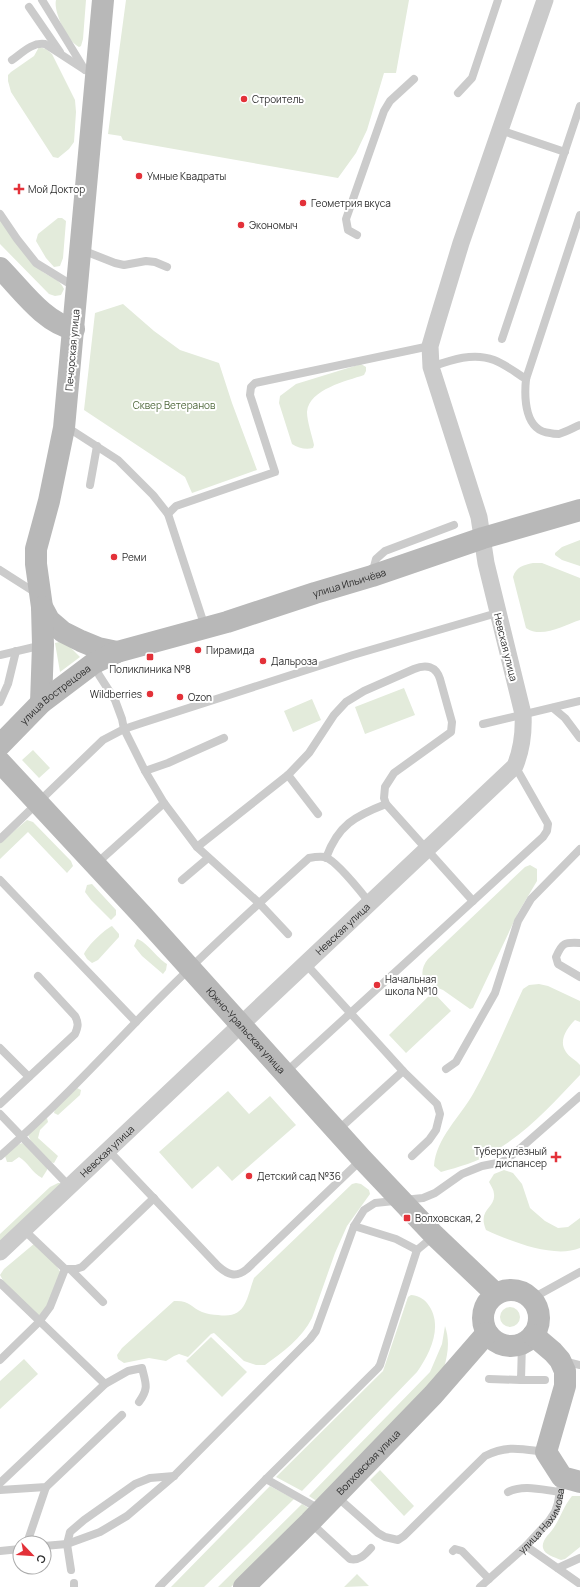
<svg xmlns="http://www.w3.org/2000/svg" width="580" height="1587" font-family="Manrope,sans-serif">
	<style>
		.green { fill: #e3ebdb }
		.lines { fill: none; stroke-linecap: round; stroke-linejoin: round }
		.lane { stroke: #cbcbcb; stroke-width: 8 }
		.street { stroke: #cbcbcb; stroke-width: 17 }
		.secondary { stroke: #b8b8b8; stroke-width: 22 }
		.poi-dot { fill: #e33139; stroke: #fff; stroke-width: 1.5 }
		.labels { text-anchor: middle; stroke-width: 4; stroke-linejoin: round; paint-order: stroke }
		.poi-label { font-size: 10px; fill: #2e2e2e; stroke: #fff; text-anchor: start }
		.street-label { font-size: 10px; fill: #2e2e2e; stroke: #fff }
		.park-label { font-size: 10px; fill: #4f693c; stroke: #fff }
	</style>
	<rect width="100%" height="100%" fill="#fff"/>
	<path class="green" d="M 56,0 L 86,0 L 83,39 L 81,46 L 79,47 C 68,42 53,12 56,0 Z
		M 126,0 L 409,0 L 396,73 L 384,73 L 367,130 L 356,153 L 338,178 L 123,140 L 121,136 L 108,134 Z
		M 39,47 L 46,49 L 52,54 L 75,100 L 76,112 L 74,142 L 69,149 L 58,158 L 53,157 L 11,92 L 8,81 L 8,75 L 11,72 L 34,56 Z
		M 58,218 L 62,218 L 66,221 L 63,258 L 60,266 L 54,267 L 46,258 L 36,241 L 38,234 Z
		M 0,219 C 13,236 25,259 43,272 C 51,278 60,279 64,289 L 61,295 L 55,296 L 49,294 L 0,244 Z
		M 123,304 L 154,331 L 180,350 L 219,363 L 232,403 L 257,470 L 192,493 L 185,477 L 84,410 L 95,313 Z
		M 361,364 L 366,367 L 366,371 L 364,375 C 347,381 309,389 307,412 C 307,421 312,436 314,445 L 313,448 C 306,450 298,448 292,444 L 279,403 L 280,396 L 296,384 Z
		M 580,540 L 580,566 L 562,560 L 555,555 L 555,553 L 562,547 Z
		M 533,563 L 542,563 L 580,578 L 580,620 C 564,625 542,639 526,628 L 513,577 C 516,567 523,565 533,563 Z
		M 64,641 L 80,657 L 60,672 L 55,643 Z
		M 404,688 L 415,715 L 365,734 L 355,707 Z
		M 312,699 L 321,720 L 293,732 L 284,711 Z
		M 33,750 L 50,768 L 39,778 L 22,760 Z
		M 27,820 L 33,822 L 71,861 L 73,866 L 67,873 L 28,832 L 0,859 L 0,843 Z
		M 530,865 L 537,869 L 537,881 L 518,913 L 473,1008 L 470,1009 L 443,990 L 426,983 C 420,976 422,966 428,959 L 525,867 Z
		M 92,884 L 116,910 L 116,915 L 111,920 L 91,900 L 85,892 L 87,885 Z
		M 112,926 L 119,934 L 119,937 L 98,960 L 92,963 L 87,959 L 84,954 C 88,945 104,930 112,926 Z
		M 137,939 C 146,941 157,958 167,964 L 166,970 L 163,974 L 142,956 L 134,946 Z
		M 539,984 L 548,986 L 580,1001 L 580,1022 L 575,1020 C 567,1028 558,1041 566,1052 C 569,1057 576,1060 580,1065 L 580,1075 C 553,1103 527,1133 493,1152 C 477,1162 459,1167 441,1172 L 434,1166 C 436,1138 460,1117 473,1094 C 492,1061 507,1023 523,989 L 529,985 Z
		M 433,992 L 451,1011 L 406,1053 L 389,1035 Z
		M 77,1088 L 81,1090 L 80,1095 L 58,1115 L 54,1113 L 55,1109 Z
		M 228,1091 L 249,1114 L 270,1096 L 296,1125 L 232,1181 L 218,1166 L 192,1189 L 159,1152 Z
		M 47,1118 L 48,1122 L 40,1130 L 38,1138 L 58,1156 L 54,1163 L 50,1162 L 31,1141 L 28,1135 L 43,1119 Z
		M 22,1143 L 29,1148 L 47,1168 L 47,1170 L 42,1178 C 32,1173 28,1162 19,1157 L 12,1162 L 7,1162 L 5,1156 L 17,1145 Z
		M 504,1170 L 513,1173 L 522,1184 L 530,1208 L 545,1221 L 558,1228 L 568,1227 L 580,1218 L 580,1248 C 554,1259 510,1241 486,1230 C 477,1209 496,1208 494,1194 C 494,1190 491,1186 489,1182 L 494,1174 Z
		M 58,1183 L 62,1183 L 0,1248 L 0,1234 L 50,1187 Z
		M 356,1183 L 361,1184 L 369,1190 L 370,1194 L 347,1226 L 335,1253 L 312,1318 C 302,1338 283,1352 265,1365 L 256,1365 L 244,1361 L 214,1333 L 211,1334 L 188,1357 L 179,1354 L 174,1356 L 166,1361 L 149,1358 L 124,1363 L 118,1359 L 117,1355 L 122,1348 L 174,1301 C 189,1300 191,1307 202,1312 C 207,1314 213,1315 218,1315 C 246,1319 246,1300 254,1278 L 352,1184 Z
		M 35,1243 L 54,1262 L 61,1273 L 48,1306 L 38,1317 L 5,1284 L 0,1275 L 4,1269 Z
		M 411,1295 C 417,1295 424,1299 427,1303 C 444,1324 431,1352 417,1372 L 302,1491 L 276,1477 L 383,1371 L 408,1297 Z
		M500 1317a10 10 0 1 1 20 0a10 10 0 1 1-20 0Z
		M 445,1326 C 450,1341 448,1353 444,1368 L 318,1502 L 309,1496 L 430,1372 L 442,1344 Z
		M 211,1337 L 247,1372 L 222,1397 L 186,1361 Z
		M 24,1359 L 38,1374 L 0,1409 L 0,1381 Z
		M 380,1470 L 414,1506 L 404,1516 L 370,1480 Z
		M 270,1486 L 294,1499 L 204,1587 L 171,1587 Z
		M 572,1496 L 580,1496 L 580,1547 L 565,1559 L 561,1560 C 554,1557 545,1555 543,1548 C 542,1544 544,1540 547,1536 C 560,1523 561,1509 572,1496 Z
		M 302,1504 L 310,1509 L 231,1587 L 218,1587 Z
		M 357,1574 L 369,1586 L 344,1587 Z"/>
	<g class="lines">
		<g class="lane">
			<path d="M 42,0 L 85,70 L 96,72"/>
			<path d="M 29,7 L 60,52"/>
			<path d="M 12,60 C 22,53 32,42 45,44 L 85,70"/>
			<path d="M 458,93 L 472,78 L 498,0"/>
			<path d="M 500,130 L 565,152"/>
			<path d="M 0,214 L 17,239 L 36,263 L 75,287"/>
			<path d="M 580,215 L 526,379 C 524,399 525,431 550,433 C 553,434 557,434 559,434 C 566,432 573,428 580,425"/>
			<path d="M 357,235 L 348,230 L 346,219 L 384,111 L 390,101 L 414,79"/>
			<path d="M 82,250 L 115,263 L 124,265 L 146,261 L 155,262 L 167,267"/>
			<path d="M 502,339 L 580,106"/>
			<path d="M 431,367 C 451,360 473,352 494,360 C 505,364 516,373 526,379"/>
			<path d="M 65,428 L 73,431 L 118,460 L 153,495 L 168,514 L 205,627"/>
			<path d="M 90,485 L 97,446"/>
			<path d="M 168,514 L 176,506 L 275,472 L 250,395 L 251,387 L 255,383 L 430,346"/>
			<path d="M 0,570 L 36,593"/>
			<path d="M 372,574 L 376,559 L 385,551 L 454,525"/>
			<path d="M 0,655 L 43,645"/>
			<path d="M 94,663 L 99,675 L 115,700 L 122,719 L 124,729 L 145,771 L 164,803 L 197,847 L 259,903 L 288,934"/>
			<path d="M 0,702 L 8,684 L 16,651"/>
			<path d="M 553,708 L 565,718 L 580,738"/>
			<path d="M 483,724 L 580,701"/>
			<path d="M 145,771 L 168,763 L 224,738"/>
			<path d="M 288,775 L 318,814"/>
			<path d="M 0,839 L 103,740 L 124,729 L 142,723 L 353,655 L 497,613"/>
			<path d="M 197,847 L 288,775 L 309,753 L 334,715 L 346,702 L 364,691 L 414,669 C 426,664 436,666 440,679 L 452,722 L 451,732 L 394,773 L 385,787 L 384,798 L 386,804 L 473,901"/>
			<path d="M 326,858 C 338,825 355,816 386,804"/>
			<path d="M 96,864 L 164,803"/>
			<path d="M 0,880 L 136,1022"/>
			<path d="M 182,880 L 208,858"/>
			<path d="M 580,943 C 564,942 562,943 556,957 L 558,964 L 580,977"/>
			<path d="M 305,963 L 403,1071 L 437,1104 L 440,1114 L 436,1130 L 429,1140 L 412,1156"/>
			<path d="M 0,1048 L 29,1077"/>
			<path d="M 446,1069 L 456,1062 L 495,993 L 518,921 L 531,899 L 580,849"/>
			<path d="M 286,1072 L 543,837 L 547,831 L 548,824 L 515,766"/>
			<path d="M 0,1104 L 75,1034 C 78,1027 79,1023 75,1016 L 38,976"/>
			<path d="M 0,1114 L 69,1186"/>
			<path d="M 338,1130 L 403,1071"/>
			<path d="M 108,1150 L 218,1266 C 228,1275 236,1278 247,1269 L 362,1159"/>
			<path d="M 0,1156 C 48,1114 92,1068 136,1022 C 191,965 250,911 309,858 C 314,857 319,856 325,857 C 337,861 361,892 369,902"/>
			<path d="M 354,1226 L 396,1239 L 417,1250"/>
			<path d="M 24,1230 L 65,1269 L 76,1269 L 82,1267 L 154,1198"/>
			<path d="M 71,1270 L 103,1302"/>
			<path d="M 0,1283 L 105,1384"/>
			<path d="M 531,1299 L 580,1272"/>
			<path d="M 0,1360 L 39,1322 L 50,1307 L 65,1269"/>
			<path d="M 563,1361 L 580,1365"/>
			<path d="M 489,1379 L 521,1380 L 522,1343"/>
			<path d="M 521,1380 L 545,1380"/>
			<path d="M 266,1479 L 321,1510"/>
			<path d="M 0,1483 L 105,1384 L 128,1371 L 142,1368 C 146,1384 149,1388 139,1402"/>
			<path d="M 0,1490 L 46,1487 L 122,1415"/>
			<path d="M 508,1492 C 523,1484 543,1490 560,1492"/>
			<path d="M 336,1496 L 378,1533 L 385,1537 L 398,1540 L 404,1536 L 485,1456 C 507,1445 521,1449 545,1452"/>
			<path d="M 311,1523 L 350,1559 C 359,1561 365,1555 371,1548"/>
			<path d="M 27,1543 L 46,1487"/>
			<path d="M 44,1546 L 67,1544 L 100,1532 L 127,1516 L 174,1476 L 310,1339 L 316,1331 L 354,1226 L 364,1210 L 375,1203 L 423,1198 L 435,1193 L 462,1174 L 482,1166 L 502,1162 L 515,1153 L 580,1096"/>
			<path d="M 526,1546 L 580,1584"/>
			<path d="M 0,1551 L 20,1549"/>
			<path d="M 453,1551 L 455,1549 L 462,1551 L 489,1579"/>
			<path d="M 558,1568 L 580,1558"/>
			<path d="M 71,1570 L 67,1544 L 70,1532 L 84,1520 L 135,1484 L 150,1478 L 174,1476"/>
			<path d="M 74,1583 L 74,1587"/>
			<path d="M 159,1587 L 266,1479 L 378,1368 L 380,1365 L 417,1250 L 434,1236"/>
			<path id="s1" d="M 480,1587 L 526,1546 L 549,1521 L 555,1512 L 558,1503 L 562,1478"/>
		</g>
		<path class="street" id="s2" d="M 0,1252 L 515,766 C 522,749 524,733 523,714 L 486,563 L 479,517 L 431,367 L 430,346 L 437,322 L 461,243 L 545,0"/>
		<g class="secondary">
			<path d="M 103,0 L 64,428 L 49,501 L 36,549 L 36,564 L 42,607 L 49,620 L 63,632 L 81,641 L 98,648 L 117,652"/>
			<path d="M 0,268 C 21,289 44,323 74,329"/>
			<path d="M 41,703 L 43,645 L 42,607"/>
			<path id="s3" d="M 0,745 L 41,703 L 94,663 L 117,652 L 227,622 L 315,593 L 372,576 L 483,538 L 580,510"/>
			<path id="s4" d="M 0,762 L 143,916 L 362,1159 L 434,1235 L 496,1294"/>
			<circle cx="511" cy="1318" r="28"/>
			<path d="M 533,1335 L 553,1352 L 560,1360 L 565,1371 L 565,1386 L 546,1452 L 562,1477 L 580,1482"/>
			<path id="s5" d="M 244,1587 L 310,1522 L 433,1395 L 487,1333"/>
		</g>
	</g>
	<g class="poi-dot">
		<circle cx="244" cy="99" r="4"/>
		<circle cx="139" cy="176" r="4"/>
		<path d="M17 183h4v4h4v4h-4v4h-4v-4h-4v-4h4z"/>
		<circle cx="303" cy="203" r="4"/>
		<circle cx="241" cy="225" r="4"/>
		<circle cx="114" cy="557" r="4"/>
		<circle cx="198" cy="650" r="4"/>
		<rect x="146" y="653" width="8" height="8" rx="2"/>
		<circle cx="263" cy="661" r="4"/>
		<circle cx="150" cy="694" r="4"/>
		<circle cx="180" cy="697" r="4"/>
		<circle cx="377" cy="985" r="4"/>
		<path d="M554 1151h4v4h4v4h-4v4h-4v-4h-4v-4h4z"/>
		<circle cx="249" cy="1176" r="4"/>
		<rect x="403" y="1214" width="8" height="8" rx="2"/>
	</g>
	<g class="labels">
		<g class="poi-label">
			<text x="252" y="103">Строитель</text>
			<text x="147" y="180">Умные Квадраты</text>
			<text x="28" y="193">Мой Доктор</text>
			<text x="311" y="207">Геометрия вкуса</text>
			<text x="249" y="229">Экономыч</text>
			<text x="122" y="561">Реми</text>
			<text x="206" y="654">Пирамида</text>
			<text x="271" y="665">Дальроза</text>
			<text x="150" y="673" text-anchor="middle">Поликлиника №8</text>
			<text x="142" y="698" text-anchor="end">Wildberries</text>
			<text x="188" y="701">Ozon</text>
			<text x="385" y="983">Начальная<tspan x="385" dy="12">школа №10</tspan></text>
			<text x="547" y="1155" text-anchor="end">Туберкулёзный<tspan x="547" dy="12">диспансер</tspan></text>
			<text x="257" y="1180">Детский сад №36</text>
			<text x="415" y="1222">Волховская, 2</text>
		</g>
		<g class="street-label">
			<text transform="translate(72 350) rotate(-85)" y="4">Печорская улица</text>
			<text dy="4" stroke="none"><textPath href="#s3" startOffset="393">улица Ильичёва</textPath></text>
			<text transform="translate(506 647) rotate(76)" y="4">Невская улица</text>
			<text dy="4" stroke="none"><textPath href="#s3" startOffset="75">улица Вострецова</textPath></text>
			<text dy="4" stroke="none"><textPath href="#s2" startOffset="471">Невская улица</textPath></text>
			<text dy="4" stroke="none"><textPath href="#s4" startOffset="364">Южно-Уральская улица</textPath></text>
			<text dy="4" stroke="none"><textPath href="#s2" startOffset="147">Невская улица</textPath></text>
			<text dy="4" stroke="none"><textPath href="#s5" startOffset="176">Волховская улица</textPath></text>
			<text dy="4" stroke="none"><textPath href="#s1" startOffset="92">улица Нахимова</textPath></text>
		</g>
		<g class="park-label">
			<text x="174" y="409">Сквер Ветеранов</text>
		</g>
	</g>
	<g transform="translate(32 1555) rotate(115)"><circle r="19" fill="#ffffff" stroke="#ababab"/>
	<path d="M0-3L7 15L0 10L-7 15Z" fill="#e33139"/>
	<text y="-6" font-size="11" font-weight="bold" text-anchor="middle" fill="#2e2e2e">С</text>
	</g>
</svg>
